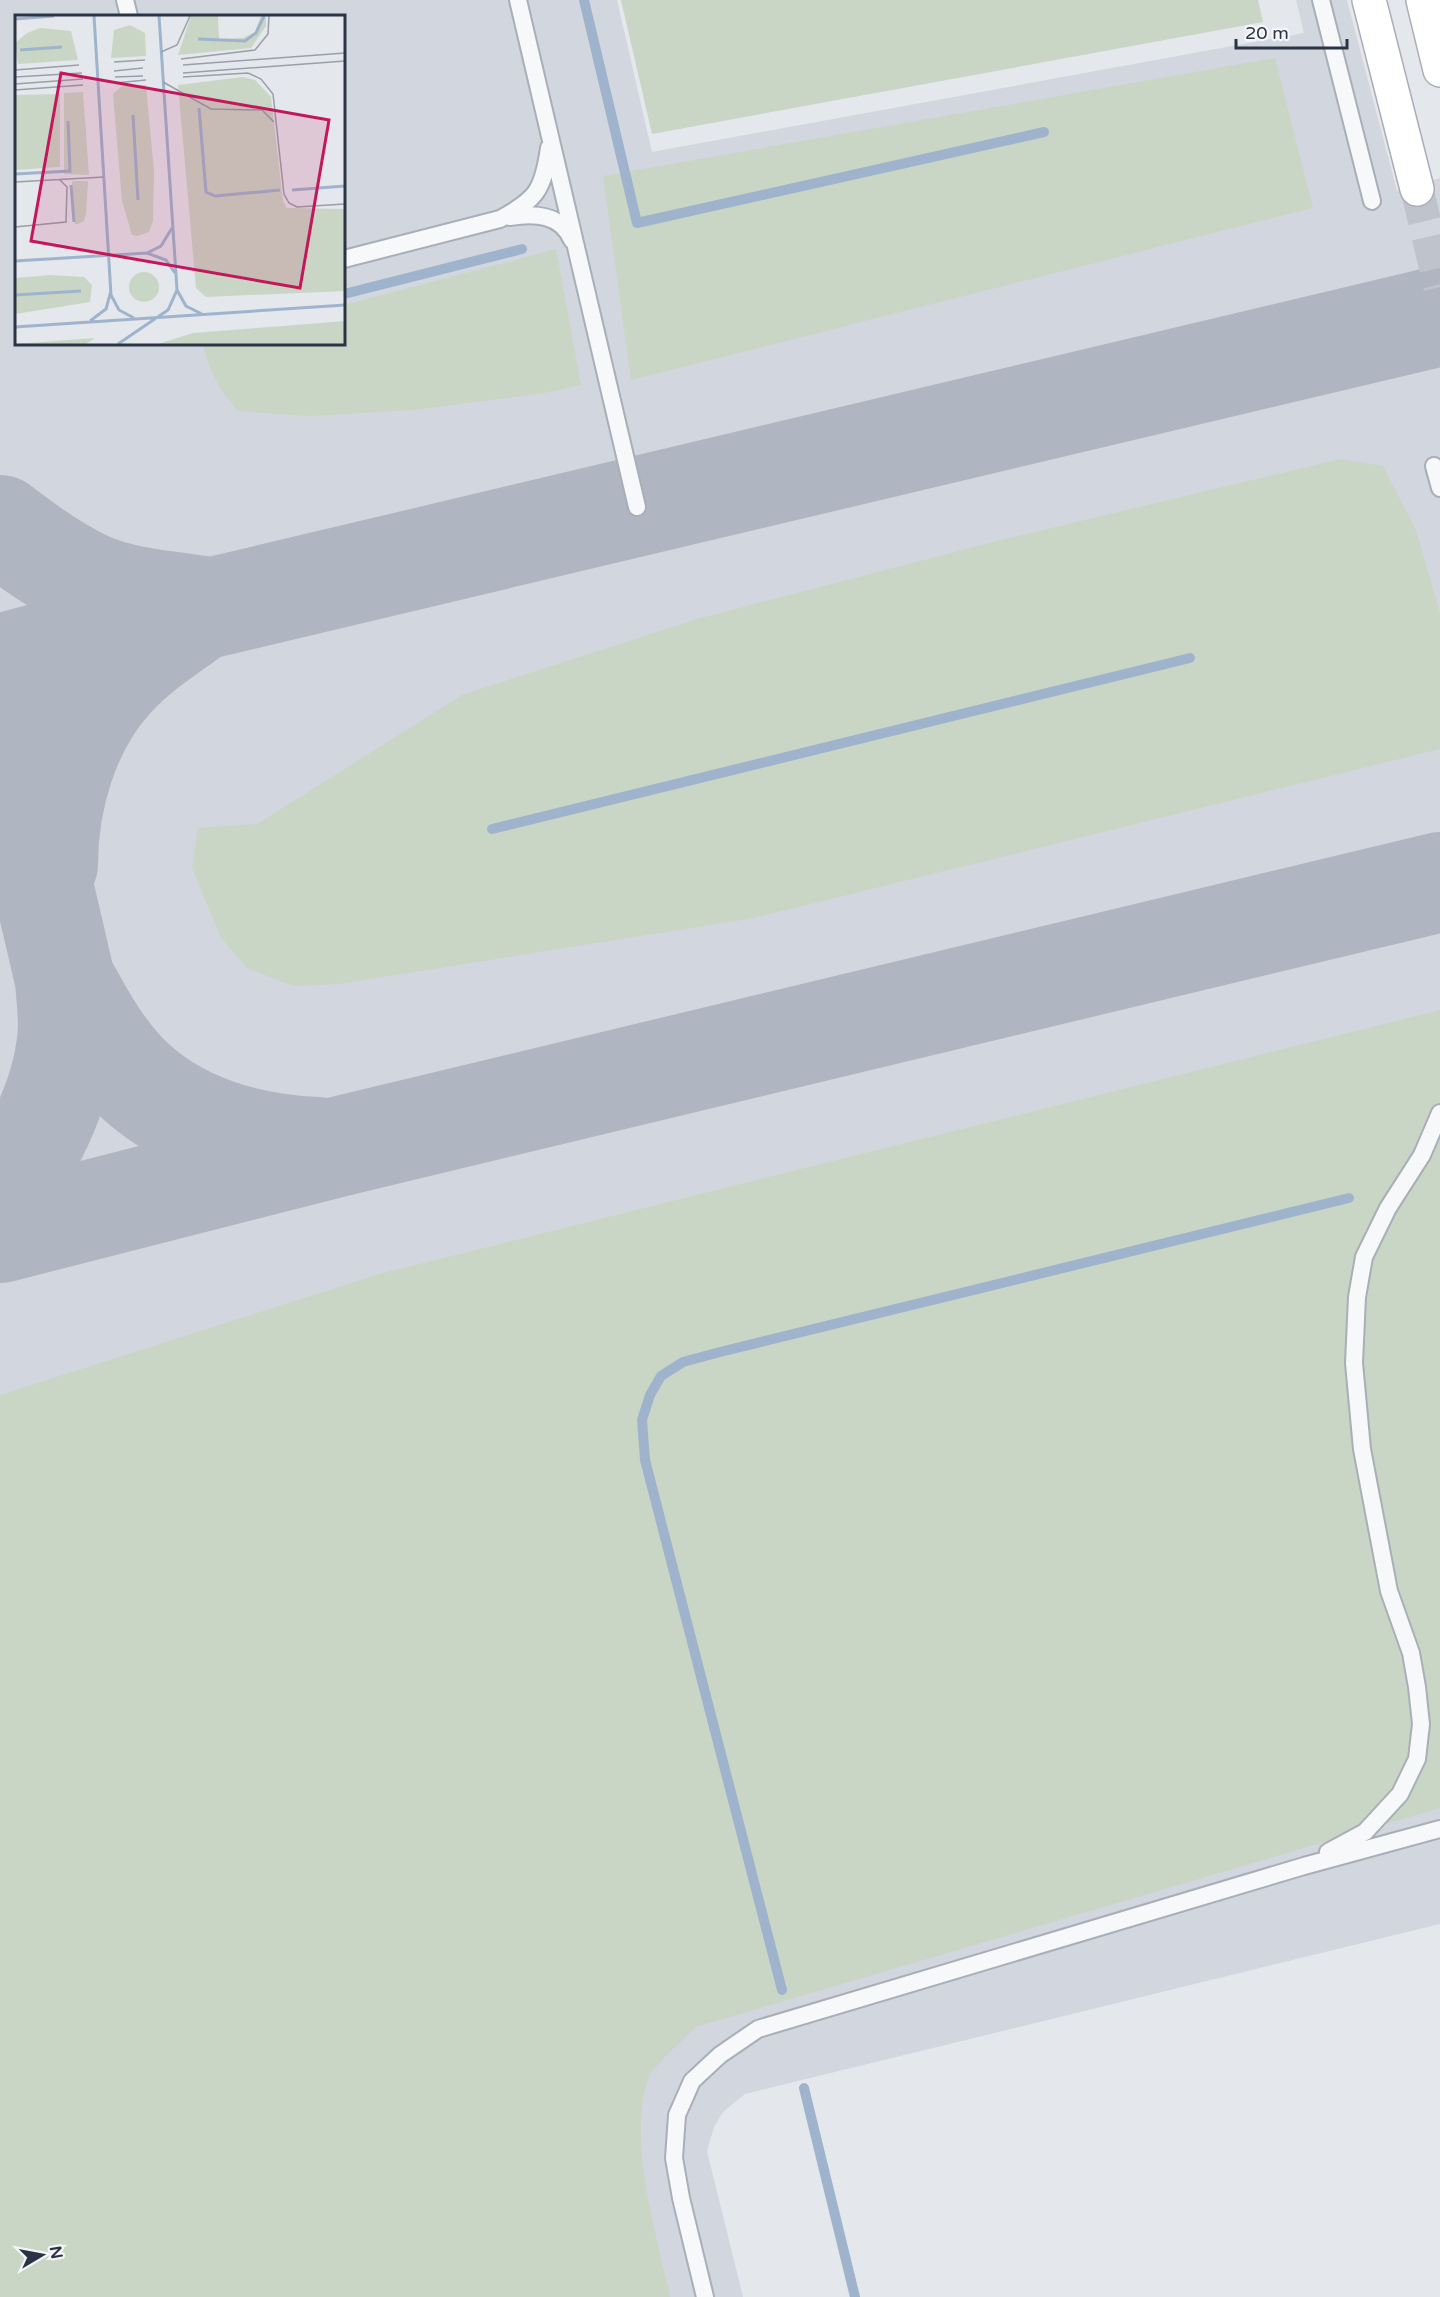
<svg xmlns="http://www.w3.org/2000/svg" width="1440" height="2297" font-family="'Varela Round',sans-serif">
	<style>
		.built { fill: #d2d6de; fill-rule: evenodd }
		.green { fill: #c9d6c5 }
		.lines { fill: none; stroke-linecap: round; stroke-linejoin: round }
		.stream { stroke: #9fb4cc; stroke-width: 10 }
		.taxiway { stroke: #b0b6c1; stroke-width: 100 }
		.secondary-tunnel { stroke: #bfc3cb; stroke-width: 33; stroke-dasharray: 33 16; stroke-linecap: butt }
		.lane-casing { stroke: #a9aeb7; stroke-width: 20 }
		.secondary-casing { stroke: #a9aeb7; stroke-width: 36 }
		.lane { stroke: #f7f8fa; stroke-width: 16 }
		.secondary { stroke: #fff; stroke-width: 33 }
		.inset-river { fill: none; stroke: #9fb4cc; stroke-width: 3 }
		.inset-road { fill: none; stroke: #9a9fa9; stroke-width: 1.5 }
		.view { fill: #c2185b; fill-opacity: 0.15; stroke: #c2185b; stroke-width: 3 }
		.inset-edge { fill: none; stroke: #2b3445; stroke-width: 3 }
	</style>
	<rect width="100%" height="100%" fill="#e4e7ec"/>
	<path class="built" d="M 0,0 L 617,0 L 652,152 L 1304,33 L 1296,0 L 1347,0 L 1397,191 L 1440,178 L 1440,1924 L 745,2094 L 723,2112 L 714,2127 L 707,2151 L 743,2297 L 0,2297 ZM 16,16 L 344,16 L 344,344 L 16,344 Z"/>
	<path class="green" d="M 621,0 L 1258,0 L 1263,22 L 652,134 Z
		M 1275,58 L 1313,208 L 631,380 L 603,176 Z
		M 556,249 L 581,385 L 544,393 L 414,410 L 309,416 L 238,411 C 218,387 210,374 203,344 L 344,344 L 344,305 Z
		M 1340,459 L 1383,466 L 1416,530 L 1440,613 L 1440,749 L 754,918 L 339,984 L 293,986 L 247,968 L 221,938 L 192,868 L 198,828 L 257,824 L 462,695 L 697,619 L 1001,540 Z
		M 1440,1010 L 1440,1808 L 696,2027 C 686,2037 653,2066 649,2077 C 626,2138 657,2234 670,2297 L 0,2297 L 0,1395 L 379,1274 Z"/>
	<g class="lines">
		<path class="stream" d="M 584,0 L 637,223 L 1044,132
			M 344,294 L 522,249
			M 492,829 L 1190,658
			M 782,1990 L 645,1460 L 642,1420 L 650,1395 L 661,1376 L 683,1362 L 720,1352 L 1349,1198
			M 804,2088 L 855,2297"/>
		<path class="taxiway" d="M 0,525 C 27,546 55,566 86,581 C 120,597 167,601 205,606
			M 0,664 L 214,607 L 1440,316
			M 0,700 L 65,980 C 66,995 68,1011 68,1026 C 66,1082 38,1149 0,1189
			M 48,864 C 48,800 69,728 113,680 C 134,656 162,637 188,619
			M 65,980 C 83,1013 102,1048 129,1075 C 178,1124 249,1144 317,1147
			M 0,1233 L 337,1147 L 1440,882"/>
		<path class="secondary-tunnel" d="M 1417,189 L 1440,287"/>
		<defs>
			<path id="lane" d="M 125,0 L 129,16
				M 518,0 L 637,507
				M 1321,0 L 1372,201
				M 510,217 C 535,213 561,214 572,240
				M 344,259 L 500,219 C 537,199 543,190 549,148
				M 1434,466 L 1440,488
				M 1328,1852 L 1365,1832 L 1400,1794 L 1417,1759 L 1421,1724 L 1417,1687 L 1411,1653 L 1389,1591 L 1362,1449 L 1354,1363 L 1357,1297 L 1364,1257 L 1388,1208 L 1422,1155 L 1440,1113
				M 705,2297 L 681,2198 L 674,2158 L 677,2115 L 692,2081 L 720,2055 L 758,2029 L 1304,1866 L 1440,1829"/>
			<path id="secondary" d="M 1369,0 L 1417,189
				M 1423,0 L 1440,70"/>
		</defs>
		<use href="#lane" class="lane-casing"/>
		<use href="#secondary" class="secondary-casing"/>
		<use href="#lane" class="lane"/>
		<use href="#secondary" class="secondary"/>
	</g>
	<g transform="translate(15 15)">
		<rect width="330" height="330" fill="#e4e7ec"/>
		<path d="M 176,1 L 203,1 L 204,24 L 228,23 L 240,17 L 246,1 L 251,1 L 251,11 L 236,33 L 163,40 ZM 115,10 L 130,18 L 131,41 L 96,43 L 99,15 ZM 25,13 L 56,16 L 63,45 L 3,49 L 0,28 L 12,18 ZM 228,62 L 240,65 L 256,82 L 268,186 L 272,193 L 330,194 L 330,276 L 191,282 L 181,273 L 163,70 ZM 131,70 L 139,157 L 138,206 L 134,217 L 122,221 L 117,220 L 107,186 L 98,79 L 107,71 ZM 68,77 L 74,160 L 49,159 L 49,78 ZM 45,79 L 45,152 L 0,155 L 0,80 ZM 57,166 L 73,166 L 71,198 L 69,206 L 63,209 L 60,209 ZM114 272a15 15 0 1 1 30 0a15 15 0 1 1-30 0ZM 35,260 L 69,262 L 77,270 L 75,287 L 0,299 L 0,263 ZM 330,306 L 330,329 L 143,329 L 178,318 ZM 80,323 L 71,329 L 0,329 Z" fill="#c9d6c5"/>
		<path class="inset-river" d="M 79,1 L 96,280 L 104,295 L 119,303M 0,4 L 39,1M 183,24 L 230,26 L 241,18 L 249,1M 5,35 L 47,32M 184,93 L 191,177 L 200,181 L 265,175M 118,100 L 123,185M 0,159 L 55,156 L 53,106M 56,170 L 59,207M 277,175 L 330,171M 132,238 L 146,231 L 157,213M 0,246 L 132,238 L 151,245 L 160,258M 162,275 L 171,291 L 187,299M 0,280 L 66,276M 75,306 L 91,294 L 96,276M 0,312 L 330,290M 103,329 L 153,295 L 162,275 L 144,1"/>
		<path class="inset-road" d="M 146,37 L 162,30 L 175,1M 166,44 L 240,35 L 253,19 L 254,1M 99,47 L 130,45M 168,50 L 330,38M 0,55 L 64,50M 99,56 L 128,53M 168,58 L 330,46M 0,62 L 67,58M 100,62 L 128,61M 168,62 L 233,58 L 246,64 L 258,79 L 269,179 L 274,188 L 282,192 L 330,189M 148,67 L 196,94 L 247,95 L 259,107M 100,68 L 131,65M 0,69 L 68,64M 0,75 L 68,70M 0,167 L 89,162M 0,212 L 51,207 L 52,172 L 44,164"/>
		<path class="view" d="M 46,58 L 314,105 L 285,273 L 16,226 Z"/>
		<rect width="330" height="330" class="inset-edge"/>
	</g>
	<g transform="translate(42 2255) rotate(80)" stroke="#f4f6f9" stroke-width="4.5" paint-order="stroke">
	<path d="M0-4.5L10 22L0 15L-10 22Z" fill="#2b3445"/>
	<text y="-9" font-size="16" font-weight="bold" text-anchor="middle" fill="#2b3445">N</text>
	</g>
	<path d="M1236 39v9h111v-9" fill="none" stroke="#2b3445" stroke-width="3"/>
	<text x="1245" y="39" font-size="18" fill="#2b3445" stroke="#f4f6f9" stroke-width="4.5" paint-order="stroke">20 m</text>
</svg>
